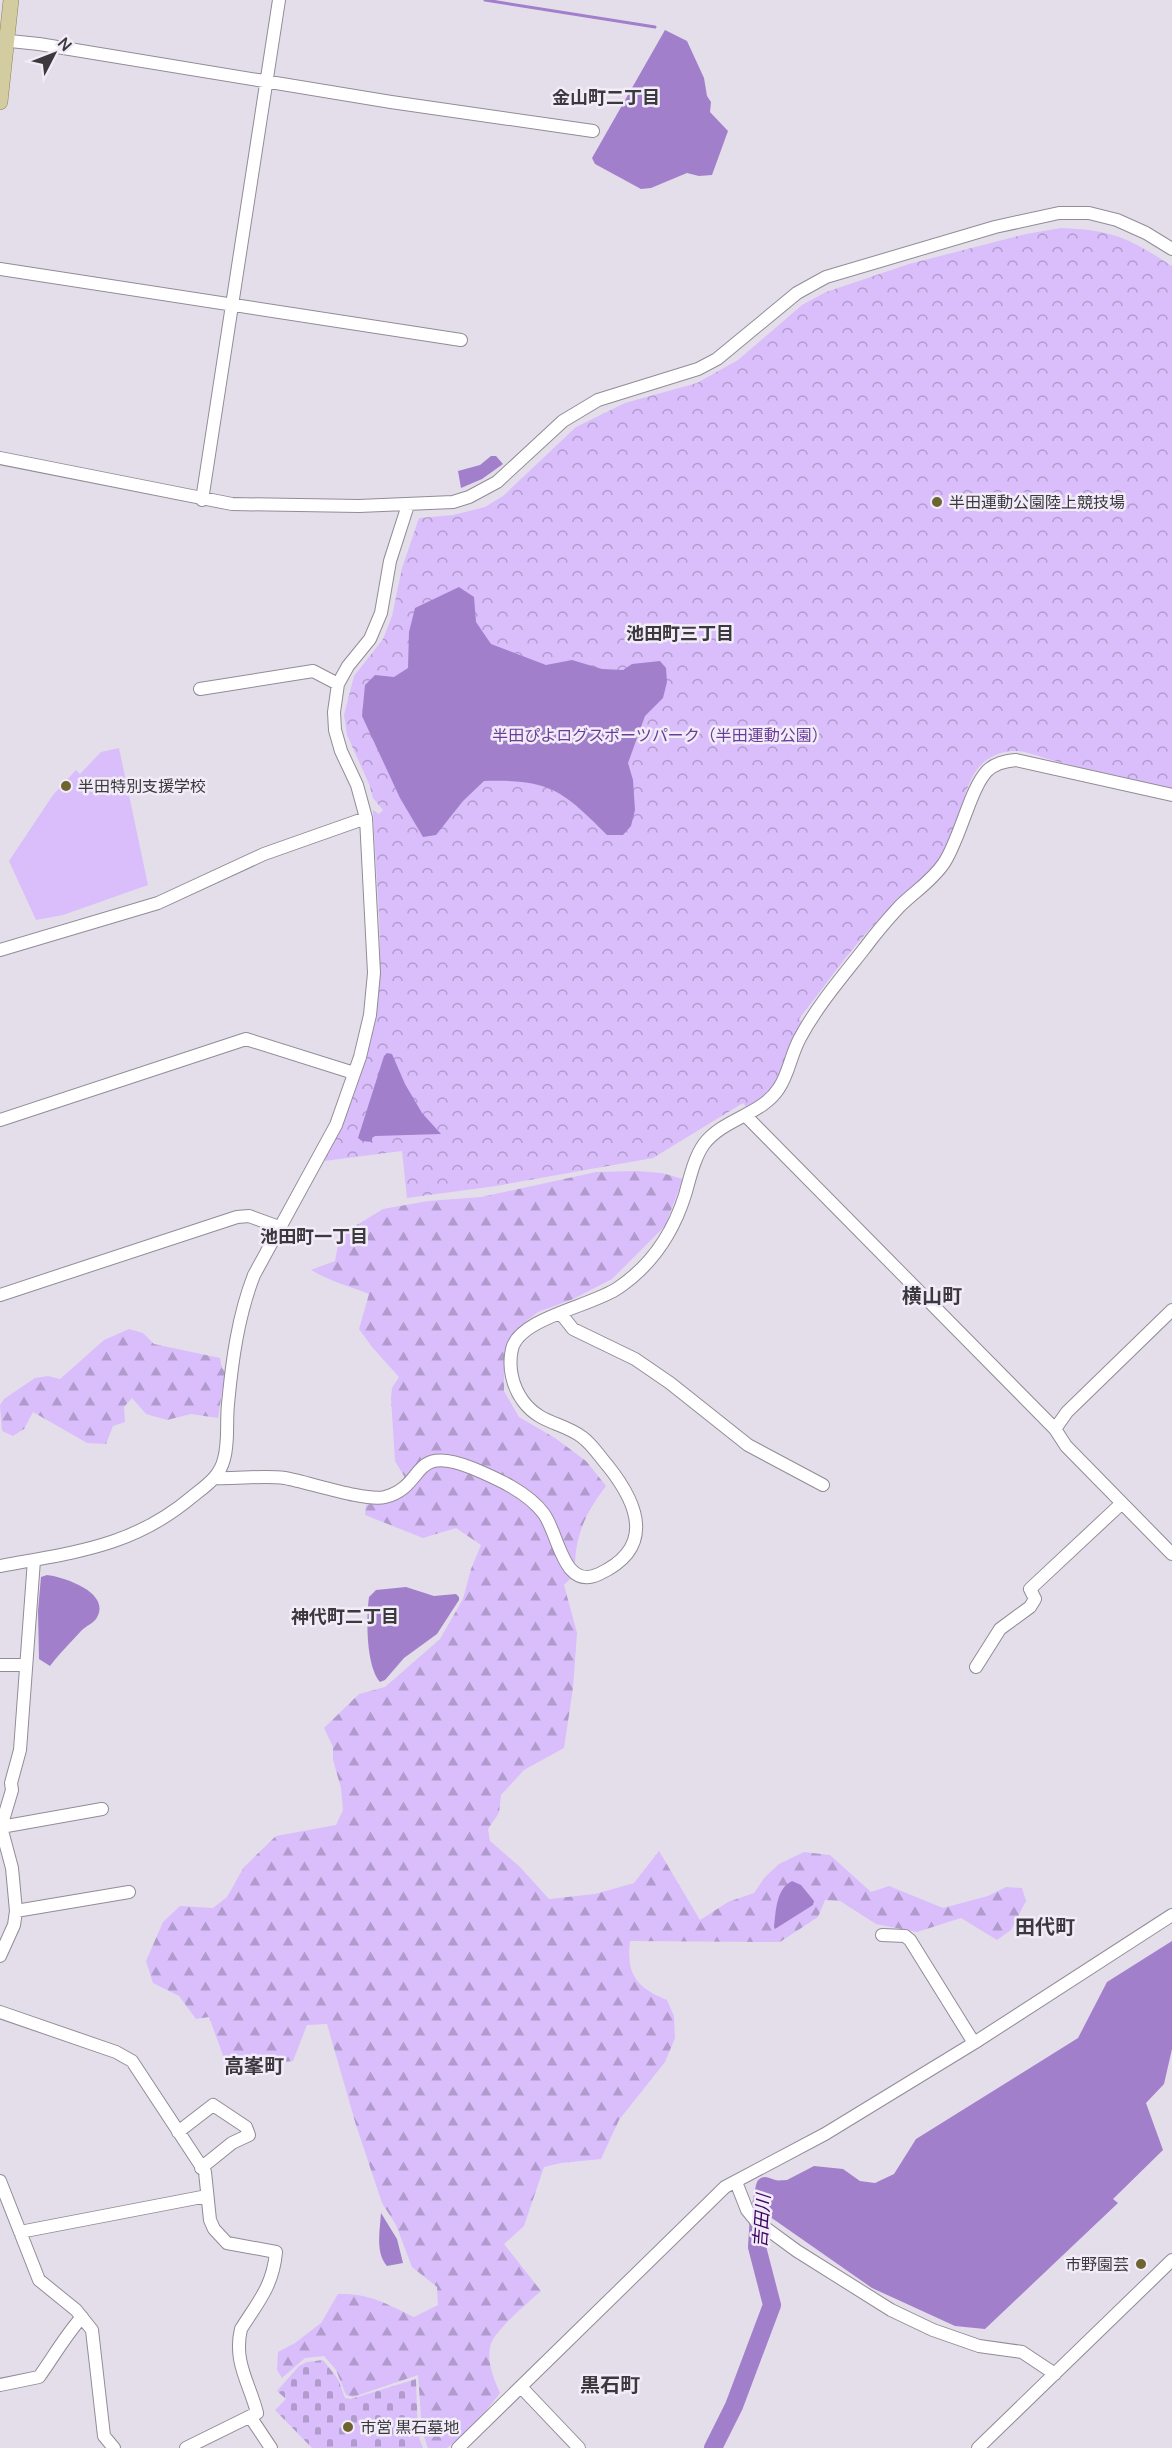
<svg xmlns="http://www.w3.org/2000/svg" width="1172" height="2448" font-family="Manrope,'Noto Sans JP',sans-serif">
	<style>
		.grass { fill: #d9befb }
		.forest { fill: url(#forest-firs) }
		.cemetery { fill: url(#cemetery-stones) }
		.park { fill: url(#park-crowns) }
		.water { fill: #a27fca }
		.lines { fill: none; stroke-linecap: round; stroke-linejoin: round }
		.stream { stroke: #a27fca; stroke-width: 3 }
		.river { stroke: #a27fca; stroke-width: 18 }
		.minor-casing { stroke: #918c97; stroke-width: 14 }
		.major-casing { stroke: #8c8256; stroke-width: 16 }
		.minor { stroke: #fff; stroke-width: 12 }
		.major { stroke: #d4cca1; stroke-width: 15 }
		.poi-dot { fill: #6d6430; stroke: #f1ecf8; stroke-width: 2 }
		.labels { text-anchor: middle; stroke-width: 5; stroke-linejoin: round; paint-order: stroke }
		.poi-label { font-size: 16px; fill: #3c393e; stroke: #f1ecf8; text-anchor: start }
		.park-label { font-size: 16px; fill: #6b3d98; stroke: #f1ecf8 }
		.neighbourhood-label { font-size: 18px; font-weight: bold; fill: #3c393e; stroke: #f1ecf8 }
		.water-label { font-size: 18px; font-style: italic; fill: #3c0362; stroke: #f1ecf8 }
		.quarter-label { font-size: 20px; font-weight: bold; fill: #3c393e; stroke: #f1ecf8 }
	</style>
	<defs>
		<pattern id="forest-firs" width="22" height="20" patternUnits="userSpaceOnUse" patternTransform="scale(1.5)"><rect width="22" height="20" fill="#d9befb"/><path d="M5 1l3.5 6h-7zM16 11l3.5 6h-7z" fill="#b19bcd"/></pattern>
		<pattern id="cemetery-stones" width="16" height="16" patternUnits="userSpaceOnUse" patternTransform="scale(1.5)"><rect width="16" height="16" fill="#d9befb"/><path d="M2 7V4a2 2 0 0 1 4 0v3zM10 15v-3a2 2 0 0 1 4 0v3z" fill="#b19bcd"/></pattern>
		<pattern id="park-crowns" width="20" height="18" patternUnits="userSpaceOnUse" patternTransform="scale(1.5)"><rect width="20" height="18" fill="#d9befb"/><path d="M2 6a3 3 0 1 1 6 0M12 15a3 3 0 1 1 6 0" fill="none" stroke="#b19bcd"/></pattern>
	</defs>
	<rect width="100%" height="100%" fill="#e4deeb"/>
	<path class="grass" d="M 119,748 L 148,885 L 63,915 L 36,920 L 9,861 L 53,795 L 76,770 L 80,774 L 101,752 Z"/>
	<path class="forest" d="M 637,1171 L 662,1173 L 683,1179 L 665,1226 L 612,1279 L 573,1299 L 538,1312 L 520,1326 L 504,1353 L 504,1391 L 519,1417 L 555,1438 L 586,1461 L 606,1486 C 584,1515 574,1538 575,1574 L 564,1585 L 577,1633 L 573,1688 L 564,1748 L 524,1770 L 501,1795 L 499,1813 L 488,1829 L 490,1841 L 520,1867 L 549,1899 L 595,1894 L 634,1883 L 659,1851 L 700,1920 L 728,1902 L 754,1893 L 765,1877 L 779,1864 L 804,1852 L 830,1855 L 871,1892 L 889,1886 L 943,1908 L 988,1896 L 1006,1887 L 1022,1888 L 1026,1901 L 1011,1930 L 997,1940 L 961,1918 L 917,1932 L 876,1924 L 840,1901 L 825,1900 L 818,1917 L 780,1942 L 630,1941 C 626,1975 637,1988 667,2000 L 674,2016 L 675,2038 L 665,2062 L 619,2120 L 601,2159 L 561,2163 L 544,2167 L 524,2226 L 504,2244 L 541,2291 C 529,2302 492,2332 490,2347 C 487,2363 494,2379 500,2393 L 477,2422 L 447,2448 L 428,2448 L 422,2431 L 418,2375 L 353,2397 L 346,2395 L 336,2370 L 324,2356 L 305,2358 L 282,2378 L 277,2370 L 278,2352 L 295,2343 L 321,2323 L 338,2294 C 369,2293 387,2304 414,2317 L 438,2305 L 437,2287 L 412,2267 L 396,2225 L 382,2203 L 356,2125 L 327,2024 L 307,2025 L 293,2061 L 228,2069 L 209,2017 L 196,2019 L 179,1996 L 153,1983 L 146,1961 L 163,1922 L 180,1906 L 213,1908 L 227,1897 L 244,1867 L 276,1836 L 336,1825 L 343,1810 L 341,1788 L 333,1760 L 333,1747 L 324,1728 L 359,1694 L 385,1687 L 440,1639 L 463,1599 L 471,1569 L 481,1545 L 456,1528 L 423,1538 L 365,1515 L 366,1505 L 390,1500 L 410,1486 L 395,1461 L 391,1398 L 392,1388 L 399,1377 L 372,1347 L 359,1329 L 369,1294 C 349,1286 329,1281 311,1270 L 335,1261 L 338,1245 L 347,1231 L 383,1209 L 428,1201 L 481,1197 L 596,1172 Z
		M 129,1329 L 143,1333 L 154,1344 L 220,1358 L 222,1368 L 225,1372 L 218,1418 L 191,1414 L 167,1420 L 146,1414 L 132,1398 L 124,1407 L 125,1422 L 113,1426 L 106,1444 L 87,1443 L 33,1412 L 24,1429 L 13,1436 L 2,1431 L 0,1405 L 4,1399 L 35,1378 L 48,1376 L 60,1379 L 104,1340 Z"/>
	<path class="cemetery" d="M 323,2360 L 338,2379 L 345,2398 L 351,2399 L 416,2379 L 418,2435 L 423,2448 L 312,2448 L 275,2410 L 286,2399 L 277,2391 L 299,2366 L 307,2362 Z"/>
	<path class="park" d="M 1061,228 C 1113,230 1129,238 1172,266 L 1172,790 C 1130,786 1089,769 1048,759 C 1038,756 1023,750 1012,751 C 960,756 967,812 948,846 C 932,875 901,895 879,919 C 851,948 824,987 799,1019 L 805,1025 L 774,1089 L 748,1110 L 743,1103 L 653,1158 L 496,1186 L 407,1198 L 402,1151 L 324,1161 C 355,1103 378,1035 380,970 C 381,917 375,863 373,810 L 379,814 L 383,810 L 373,798 L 369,784 L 347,735 L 344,715 L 354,676 L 383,639 L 392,616 L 402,568 L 419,518 L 453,515 L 485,507 L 503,496 L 576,427 L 625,403 L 697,383 L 738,360 L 802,305 L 826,292 L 909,264 L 1026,234 Z"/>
	<path class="water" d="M 665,30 L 687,41 L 704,78 L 707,96 L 711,102 L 710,112 L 728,131 L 712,175 L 699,176 L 687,173 L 651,188 L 641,189 L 595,164 L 592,158 Z
		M 491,456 L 496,456 L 503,464 L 482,479 L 461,488 L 458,471 L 480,465 Z
		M 459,587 L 474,597 L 476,622 L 491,644 L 546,665 L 572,660 L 602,669 L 623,670 L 632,664 L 660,661 L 666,668 L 667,682 L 663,698 L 645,716 L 628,763 L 633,780 L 635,810 L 631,826 L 623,835 L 607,835 C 562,790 550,779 484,781 L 463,801 L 436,835 L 423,837 L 400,798 L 362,716 L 365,685 L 375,675 L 394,677 L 408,668 L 409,632 L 415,608 Z
		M 387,1053 L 392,1054 L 405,1084 L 422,1113 L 441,1134 L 375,1136 L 372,1138 L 372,1142 L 362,1141 L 358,1138 L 384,1056 Z
		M 47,1575 C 64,1577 113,1593 96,1619 C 92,1624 86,1626 81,1631 C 71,1642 59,1654 50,1666 L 39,1659 L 38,1611 L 41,1577 Z
		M 406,1587 L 434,1596 L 456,1594 L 459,1597 L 459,1600 L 437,1634 L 404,1658 L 385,1680 L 380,1682 C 366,1666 366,1618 369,1597 L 376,1590 Z
		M 792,1881 L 801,1885 L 814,1901 L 813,1905 L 775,1929 L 774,1927 C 776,1911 776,1889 792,1881 Z
		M 1172,1941 L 1172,2049 L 1164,2084 L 1146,2103 L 1163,2150 L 1113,2199 L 1118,2203 L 985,2329 L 955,2326 L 872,2288 L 766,2214 L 770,2181 L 787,2180 L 814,2166 L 843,2169 L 860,2181 L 875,2183 L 894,2174 L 916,2139 L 1078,2038 L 1107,1982 Z
		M 381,2213 L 397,2239 L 403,2263 L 387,2266 C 375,2253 380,2230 381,2213 Z"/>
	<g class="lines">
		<path class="stream" d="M 485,0 L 655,27"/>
		<path class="river" d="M 713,2448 L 734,2406 L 772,2305 L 757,2247 L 759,2215 L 765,2186 L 792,2195"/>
		<defs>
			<path id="minor" d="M 0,40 L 39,44 L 391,102 L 593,131
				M 0,269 L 461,340
				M 0,458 L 232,504 L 359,506 L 453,502 L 469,497 L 497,482 L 563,421 L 598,400 L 698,369 L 717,359 L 797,293 L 826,277 L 995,227 L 1059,213 L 1089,213 L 1117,220 L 1146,233 L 1172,249
				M 202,500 L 279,0
				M 200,689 L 313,671 L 338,684
				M 0,950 L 158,903 L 264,854 L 366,818
				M 745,1115 L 1055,1429 L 1066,1446 L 1172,1554
				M 0,1120 L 246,1039 L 354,1073
				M 0,1295 L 237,1217 L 249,1216 L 279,1227
				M 561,1314 L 573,1329 L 635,1359 L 670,1383 L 748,1445 L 823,1485
				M 1055,1429 L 1067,1412 L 1172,1310
				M 214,1478 C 238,1479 262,1475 285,1478 C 308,1482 366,1502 385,1497 C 427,1486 409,1443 472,1468 C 496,1478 528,1492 544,1514 C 559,1535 563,1591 599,1574 C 655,1548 639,1505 608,1466 C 600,1457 592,1444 582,1437 C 562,1422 540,1424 523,1401 C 512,1386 508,1366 512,1349 C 519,1318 592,1306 618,1288 C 652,1265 673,1233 685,1195 C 690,1178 694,1158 704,1144 C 724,1118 762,1115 779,1088 C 789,1073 791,1054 800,1038 C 817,1006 842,977 864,949 C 875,934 887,920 899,907 C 914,892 932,881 944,863 C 960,839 970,789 987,771 C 995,763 1005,761 1016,760 L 1172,795
				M 0,1566 C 75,1552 133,1547 193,1496 C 207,1485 220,1476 224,1459 C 229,1442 226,1422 228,1404 C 232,1361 238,1316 254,1275 L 336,1125 L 360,1057 L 370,1015 L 374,973 L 366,818 L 357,785 L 341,751 L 335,730 L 334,712 L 338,684 L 348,666 L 370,639 L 381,613 L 390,561 L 408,505
				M 0,1665 L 25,1665
				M 976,1667 L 1000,1629 L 1030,1607 L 1035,1599 L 1030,1589 L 1122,1503
				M 1,1827 L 102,1809
				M 16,1911 L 129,1892
				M 882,1935 L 905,1936 L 910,1940 L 974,2043
				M 0,1956 L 14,1925 L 16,1911 L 12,1868 L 1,1827 L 12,1790 L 11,1783 L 20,1750 L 34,1560
				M 0,2012 L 116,2052 L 132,2061 L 205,2172 L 210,2220 L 214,2229 L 227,2243 L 276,2252 C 273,2286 258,2302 241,2329 C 233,2362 250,2384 257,2413 L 186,2448
				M 178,2132 L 213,2105 L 246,2127 L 249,2135 L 232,2143 L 201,2168
				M 0,2181 L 39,2280 L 76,2310 L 92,2330 L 104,2436 L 114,2448
				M 736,2182 L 747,2210 L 756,2221 L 797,2251 L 891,2310 L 933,2330 L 979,2346 L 1022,2352 L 1055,2374
				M 20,2232 L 207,2196
				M 0,2385 L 39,2377 C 54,2356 65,2336 82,2317
				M 521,2387 L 579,2448
				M 251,2418 L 271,2448
				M 458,2448 L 725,2187 L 825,2134 L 974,2043 L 1172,1915
				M 978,2448 L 1172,2260"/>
			<path id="major" d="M 0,102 L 11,0"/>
		</defs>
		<use href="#minor" class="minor-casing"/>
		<use href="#major" class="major-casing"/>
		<use href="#minor" class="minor"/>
		<use href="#major" class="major"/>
	</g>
	<g class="poi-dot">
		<circle cx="937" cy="502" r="6"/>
		<circle cx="66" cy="786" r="6"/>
		<circle cx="1141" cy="2264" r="6"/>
		<circle cx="348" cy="2427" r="6"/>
	</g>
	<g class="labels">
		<g class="poi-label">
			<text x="949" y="508">半田運動公園陸上競技場</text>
			<text x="78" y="792">半田特別支援学校</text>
			<text x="1129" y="2270" text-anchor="end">市野園芸</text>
			<text x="360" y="2433">市営 黒石墓地</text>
		</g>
		<g class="park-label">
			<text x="660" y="741">半田ぴよログスポーツパーク（半田運動公園）</text>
		</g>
		<g class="neighbourhood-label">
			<text x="606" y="104">金山町二丁目</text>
			<text x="680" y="640">池田町三丁目</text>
			<text x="314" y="1243">池田町一丁目</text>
			<text x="345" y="1623">神代町二丁目</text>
		</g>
		<g class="water-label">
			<text transform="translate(762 2221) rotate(-86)" y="6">吉田川</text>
		</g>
		<g class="quarter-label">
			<text x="932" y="1303">横山町</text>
			<text x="1045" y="1934">田代町</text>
			<text x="254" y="2073">高峯町</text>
			<text x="610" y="2392">黒石町</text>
		</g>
	</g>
	<g transform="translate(54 54) rotate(48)" stroke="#f1ecf8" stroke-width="4.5" paint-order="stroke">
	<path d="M0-4.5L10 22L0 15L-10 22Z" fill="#3c393e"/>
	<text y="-9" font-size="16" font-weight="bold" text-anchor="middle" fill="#3c393e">N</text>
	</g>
</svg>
